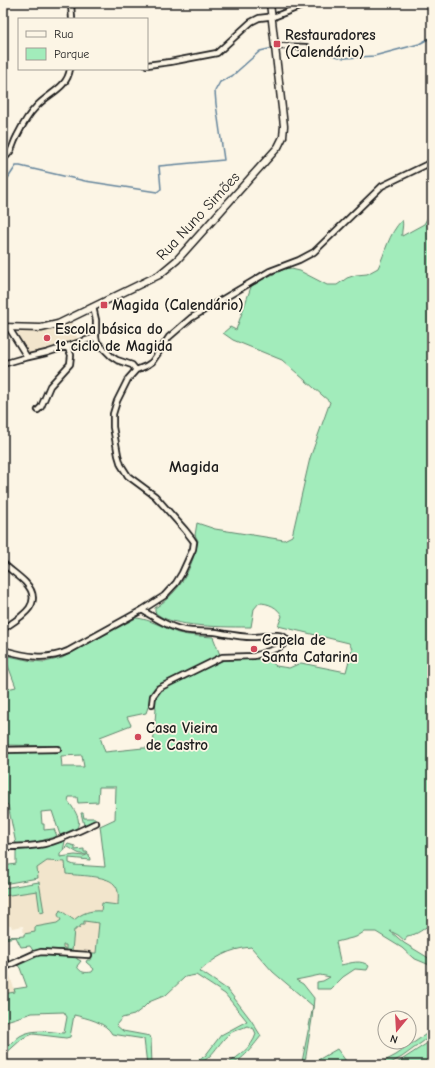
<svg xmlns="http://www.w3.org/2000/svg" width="435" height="1068" font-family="'Comic Neue',sans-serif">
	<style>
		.built { fill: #f2e5cc }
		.green { fill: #a2ecbb; stroke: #5f846c; fill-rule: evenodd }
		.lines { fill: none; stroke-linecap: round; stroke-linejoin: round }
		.stream { stroke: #63849c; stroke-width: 1.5 }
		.street-casing { stroke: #1c1c1c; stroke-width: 8 }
		.secondary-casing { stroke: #1c1c1c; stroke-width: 9 }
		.street { stroke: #fcf5e5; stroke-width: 4.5 }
		.secondary { stroke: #fcf5e5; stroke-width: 6 }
		.poi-dot { fill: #d1495b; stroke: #fcf5e5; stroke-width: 1.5 }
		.labels { text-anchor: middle; stroke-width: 3.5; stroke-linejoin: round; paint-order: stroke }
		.poi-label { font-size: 15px; font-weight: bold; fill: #1c1c1c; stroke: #fcf5e5; text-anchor: start }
		.street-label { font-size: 15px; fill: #1c1c1c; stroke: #fcf5e5 }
		.neighbourhood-label { font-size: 16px; font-weight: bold; fill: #1c1c1c; stroke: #fcf5e5 }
	</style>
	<rect width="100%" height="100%" fill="#fcf5e5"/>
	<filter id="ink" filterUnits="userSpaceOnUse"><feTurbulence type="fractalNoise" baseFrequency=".025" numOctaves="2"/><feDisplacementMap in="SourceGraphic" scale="8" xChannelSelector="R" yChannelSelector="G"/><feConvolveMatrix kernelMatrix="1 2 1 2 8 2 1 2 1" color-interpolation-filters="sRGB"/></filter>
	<g filter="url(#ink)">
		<path class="built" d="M 71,321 L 78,340 L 55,347 L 55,349 L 30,355 L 28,354 L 16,335 L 19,332 L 48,331 Z
			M 47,861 L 66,862 L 66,874 L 106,879 L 114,884 L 118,891 L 118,905 L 102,903 L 101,911 L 84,921 L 99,922 L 96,953 L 59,950 L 66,931 L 24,936 L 23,926 L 12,928 L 11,925 L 3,926 L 3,888 L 39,882 L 36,868 Z
			M 9,972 L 15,992 L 3,994 L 3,973 Z"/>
		<path class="green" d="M 432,210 L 432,922 C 424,929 417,935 407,936 L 405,941 L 398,935 L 390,931 L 404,943 L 432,960 L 432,966 L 413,958 L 402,948 L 376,932 L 364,932 L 356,937 L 336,942 L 341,965 C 351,963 361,959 369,966 L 367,970 L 355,969 L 343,977 L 331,989 L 317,989 L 317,982 L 323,981 L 330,977 L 320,975 L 296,980 L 303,984 L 314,998 L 312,1019 L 305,1062 L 302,1065 L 299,1065 L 302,1062 L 313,1006 L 273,972 L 251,947 C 229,949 215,957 199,972 L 203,973 L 228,990 L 251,1020 L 261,1036 C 253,1046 240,1065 226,1065 C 237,1057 252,1048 256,1034 L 254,1029 L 247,1026 C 241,1029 234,1030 229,1034 C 216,1045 210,1065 190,1065 L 205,1056 L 221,1035 L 247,1021 L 225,994 L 196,975 L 185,977 L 166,995 L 149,1002 L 143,1008 L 134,1015 L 122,1018 L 116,1025 L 123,1031 L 150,1036 L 151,1039 L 152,1065 L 147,1065 L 144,1039 L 112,1034 C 106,1022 86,1018 74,1015 L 70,1037 L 66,1038 L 33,1034 L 23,1038 L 3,1056 L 3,1049 C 10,1046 14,1040 20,1036 C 33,1028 51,1032 64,1033 L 67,1017 L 64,1012 L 32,1013 L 3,1022 L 3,994 L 15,992 L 14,989 L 27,987 L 20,968 L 17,964 L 32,956 L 44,953 L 76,956 L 77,959 L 81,961 L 77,966 C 80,973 85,973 92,972 L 94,969 L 86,962 L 87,960 L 91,960 L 92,953 L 96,953 L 99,923 L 84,921 L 84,925 L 81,925 L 79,928 L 76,928 L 76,930 L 74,930 L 72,951 L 66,950 L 66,945 L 63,945 L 63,948 L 65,948 L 65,950 L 40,949 L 34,952 L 30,946 L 21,947 L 16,937 L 3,939 L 3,937 C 11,936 17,937 24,936 L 24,934 L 35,932 L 35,927 L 57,923 L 61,920 L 58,915 L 60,910 L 74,920 C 82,913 90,910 101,911 L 102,903 L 118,905 C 118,898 120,890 114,884 C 106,875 78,876 66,874 L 65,862 L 47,861 L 37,868 L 38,878 L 3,884 L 3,866 L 16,864 L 16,849 L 42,847 L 65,841 L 63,851 L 60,853 L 60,857 L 75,855 L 84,856 L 89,854 L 90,860 L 69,858 L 69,863 L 74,865 L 105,867 L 100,826 L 115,819 L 116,787 L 99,787 L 98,802 L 78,803 L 77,797 L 69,797 L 68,801 C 73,808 82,819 77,828 L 60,835 L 52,811 L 41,812 L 42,824 L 44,824 L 44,830 L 54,829 L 57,836 C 41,841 33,844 16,844 L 8,805 L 7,804 L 3,805 L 3,753 L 39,751 L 57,753 L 61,750 L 61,746 L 3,745 L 3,690 L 16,687 L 4,655 L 32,661 L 45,662 L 62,658 L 136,618 C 150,619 164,628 178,633 C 189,636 202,636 213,637 L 222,660 L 268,659 L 276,666 L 289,668 L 301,663 L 346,672 L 352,649 L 349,643 L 278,626 L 282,616 C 278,607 268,603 259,603 L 254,609 L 251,627 C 230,627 168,628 155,612 L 155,608 C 181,591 191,570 198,541 L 195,535 L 197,523 L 215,529 L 284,540 L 292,536 L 310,458 L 330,402 L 282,360 L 233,340 L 223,333 L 230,327 L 236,330 L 252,284 L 287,268 L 300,271 L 327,285 L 337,285 L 347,278 L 356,275 L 367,274 L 378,268 C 386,251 388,235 402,220 C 404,225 401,231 402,236 L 424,224 ZM 153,693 L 156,709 L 153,748 L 143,748 L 105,752 L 100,737 L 131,725 L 127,717 L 146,713 ZM 82,755 L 84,767 L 62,767 L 61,756 Z
			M 81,813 L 83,813 L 84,818 L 95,818 L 96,820 L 84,825 Z
			M 68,844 L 75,846 L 75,850 L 84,849 L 84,852 L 88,852 L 87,854 C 79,856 74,850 68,847 L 65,850 L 65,848 Z
			M 39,882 L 44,912 L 40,913 L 37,891 L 3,896 L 3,888 Z
			M 432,1030 L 432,1035 L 402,1057 L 387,1065 L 377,1065 L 396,1055 Z
			M 432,1040 L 432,1065 L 394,1065 Z
			M 337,1049 L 349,1065 L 309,1065 L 311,1064 Z"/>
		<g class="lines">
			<path class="stream" d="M 278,48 L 314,51 L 344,58 L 374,56 L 419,44 L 432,37
				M 3,183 L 6,181 L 16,166 L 20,166 L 85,181 L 157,192 L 161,189 L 159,166 L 224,160 L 216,104 L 215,91 L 220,82 L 232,76 L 260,51 L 273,48"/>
			<defs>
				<path id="street" d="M 71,3 L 72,19
					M 275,46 L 306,47
					M 147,65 L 170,62 L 217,53 L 251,22 L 259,18 L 276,16 L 309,3
					M 3,159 C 14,150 11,147 17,136 C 22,126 28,115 36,107 C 48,93 67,89 70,69
					M 9,328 L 27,357
					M 3,364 L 20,359 L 46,353 L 96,337
					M 136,370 L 146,366 L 152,362 L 169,337 L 191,318 L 270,271 L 299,260 L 314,252 L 382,186 L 432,162
					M 38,410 L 41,407 L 50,386 L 70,364 L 71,355 L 67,346
					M 3,563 C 10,570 18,575 25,582 C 46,604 20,618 3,629
					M 142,610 C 155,618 169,627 184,630 C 194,632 205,631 215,632 C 227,634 240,637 252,637 C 262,638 281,630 287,640 L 284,644 L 278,648 L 254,656 L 222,657 L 159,688 L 153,696 L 152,704
					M 3,650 C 25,656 46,661 68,651 L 142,610 L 164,596 L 176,583 L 182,573 L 193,549 L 194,542 L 192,539 L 185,530 L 155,496 L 128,476 L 121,465 L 118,455 L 113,427 L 113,414 L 117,401 L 128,379 L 136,370 L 132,365 L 117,360 L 111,356 L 97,342 L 96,337 L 96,320 L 93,307
					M 3,750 L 58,749
					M 3,847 C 16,847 30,847 44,844 C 62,840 79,831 96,823
					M 3,957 L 7,966
					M 3,968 L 34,954 L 41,952 L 89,955"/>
				<path id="secondary" d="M 3,327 L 41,328 L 58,324 L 159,275 L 177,260 L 278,147 L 283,137 L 284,126 L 270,3"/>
			</defs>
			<use href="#street" class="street-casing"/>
			<use href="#secondary" class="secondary-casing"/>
			<use href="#street" class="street"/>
			<use href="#secondary" class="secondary"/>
		</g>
	</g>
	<g class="poi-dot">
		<rect x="273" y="40" width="8" height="8" rx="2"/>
		<rect x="100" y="301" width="8" height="8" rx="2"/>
		<circle cx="47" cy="338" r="4"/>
		<circle cx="254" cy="649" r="4"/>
		<circle cx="138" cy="737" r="4"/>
	</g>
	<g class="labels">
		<g class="poi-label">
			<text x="285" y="40">Restauradores<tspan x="285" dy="17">(Calendário)</tspan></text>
			<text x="112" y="310">Magida (Calendário)</text>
			<text x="55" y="334">Escola básica do<tspan x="55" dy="17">1º ciclo de Magida</tspan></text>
			<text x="262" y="645">Capela de<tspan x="262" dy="17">Santa Catarina</tspan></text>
			<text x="146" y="733">Casa Vieira<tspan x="146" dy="17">de Castro</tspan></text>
		</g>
		<g class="street-label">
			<text transform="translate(198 216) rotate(-47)" y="5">Rua Nuno Simões</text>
		</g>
		<g class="neighbourhood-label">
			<text x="194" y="472">Magida</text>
		</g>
	</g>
	<rect width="435" height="1068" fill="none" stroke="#fcf5e5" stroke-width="16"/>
	<rect x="8" y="8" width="419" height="1052" fill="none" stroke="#1c1c1c" stroke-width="1.5" filter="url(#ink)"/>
	<rect x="18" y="18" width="130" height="52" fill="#fcf5e5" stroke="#a29e95"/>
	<rect x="26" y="31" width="20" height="6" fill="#fcf5e5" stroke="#a29e95"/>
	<text x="54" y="38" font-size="12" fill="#1c1c1c">Rua</text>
	<rect x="26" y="48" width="20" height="12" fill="#a2ecbb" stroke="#a29e95"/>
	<text x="54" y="58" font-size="12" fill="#1c1c1c">Parque</text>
	<g transform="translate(397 1030) rotate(198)"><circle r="19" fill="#fcf5e5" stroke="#a29e95"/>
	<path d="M0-3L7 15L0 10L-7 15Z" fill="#d1495b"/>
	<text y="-6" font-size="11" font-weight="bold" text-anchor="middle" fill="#1c1c1c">N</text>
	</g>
</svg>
